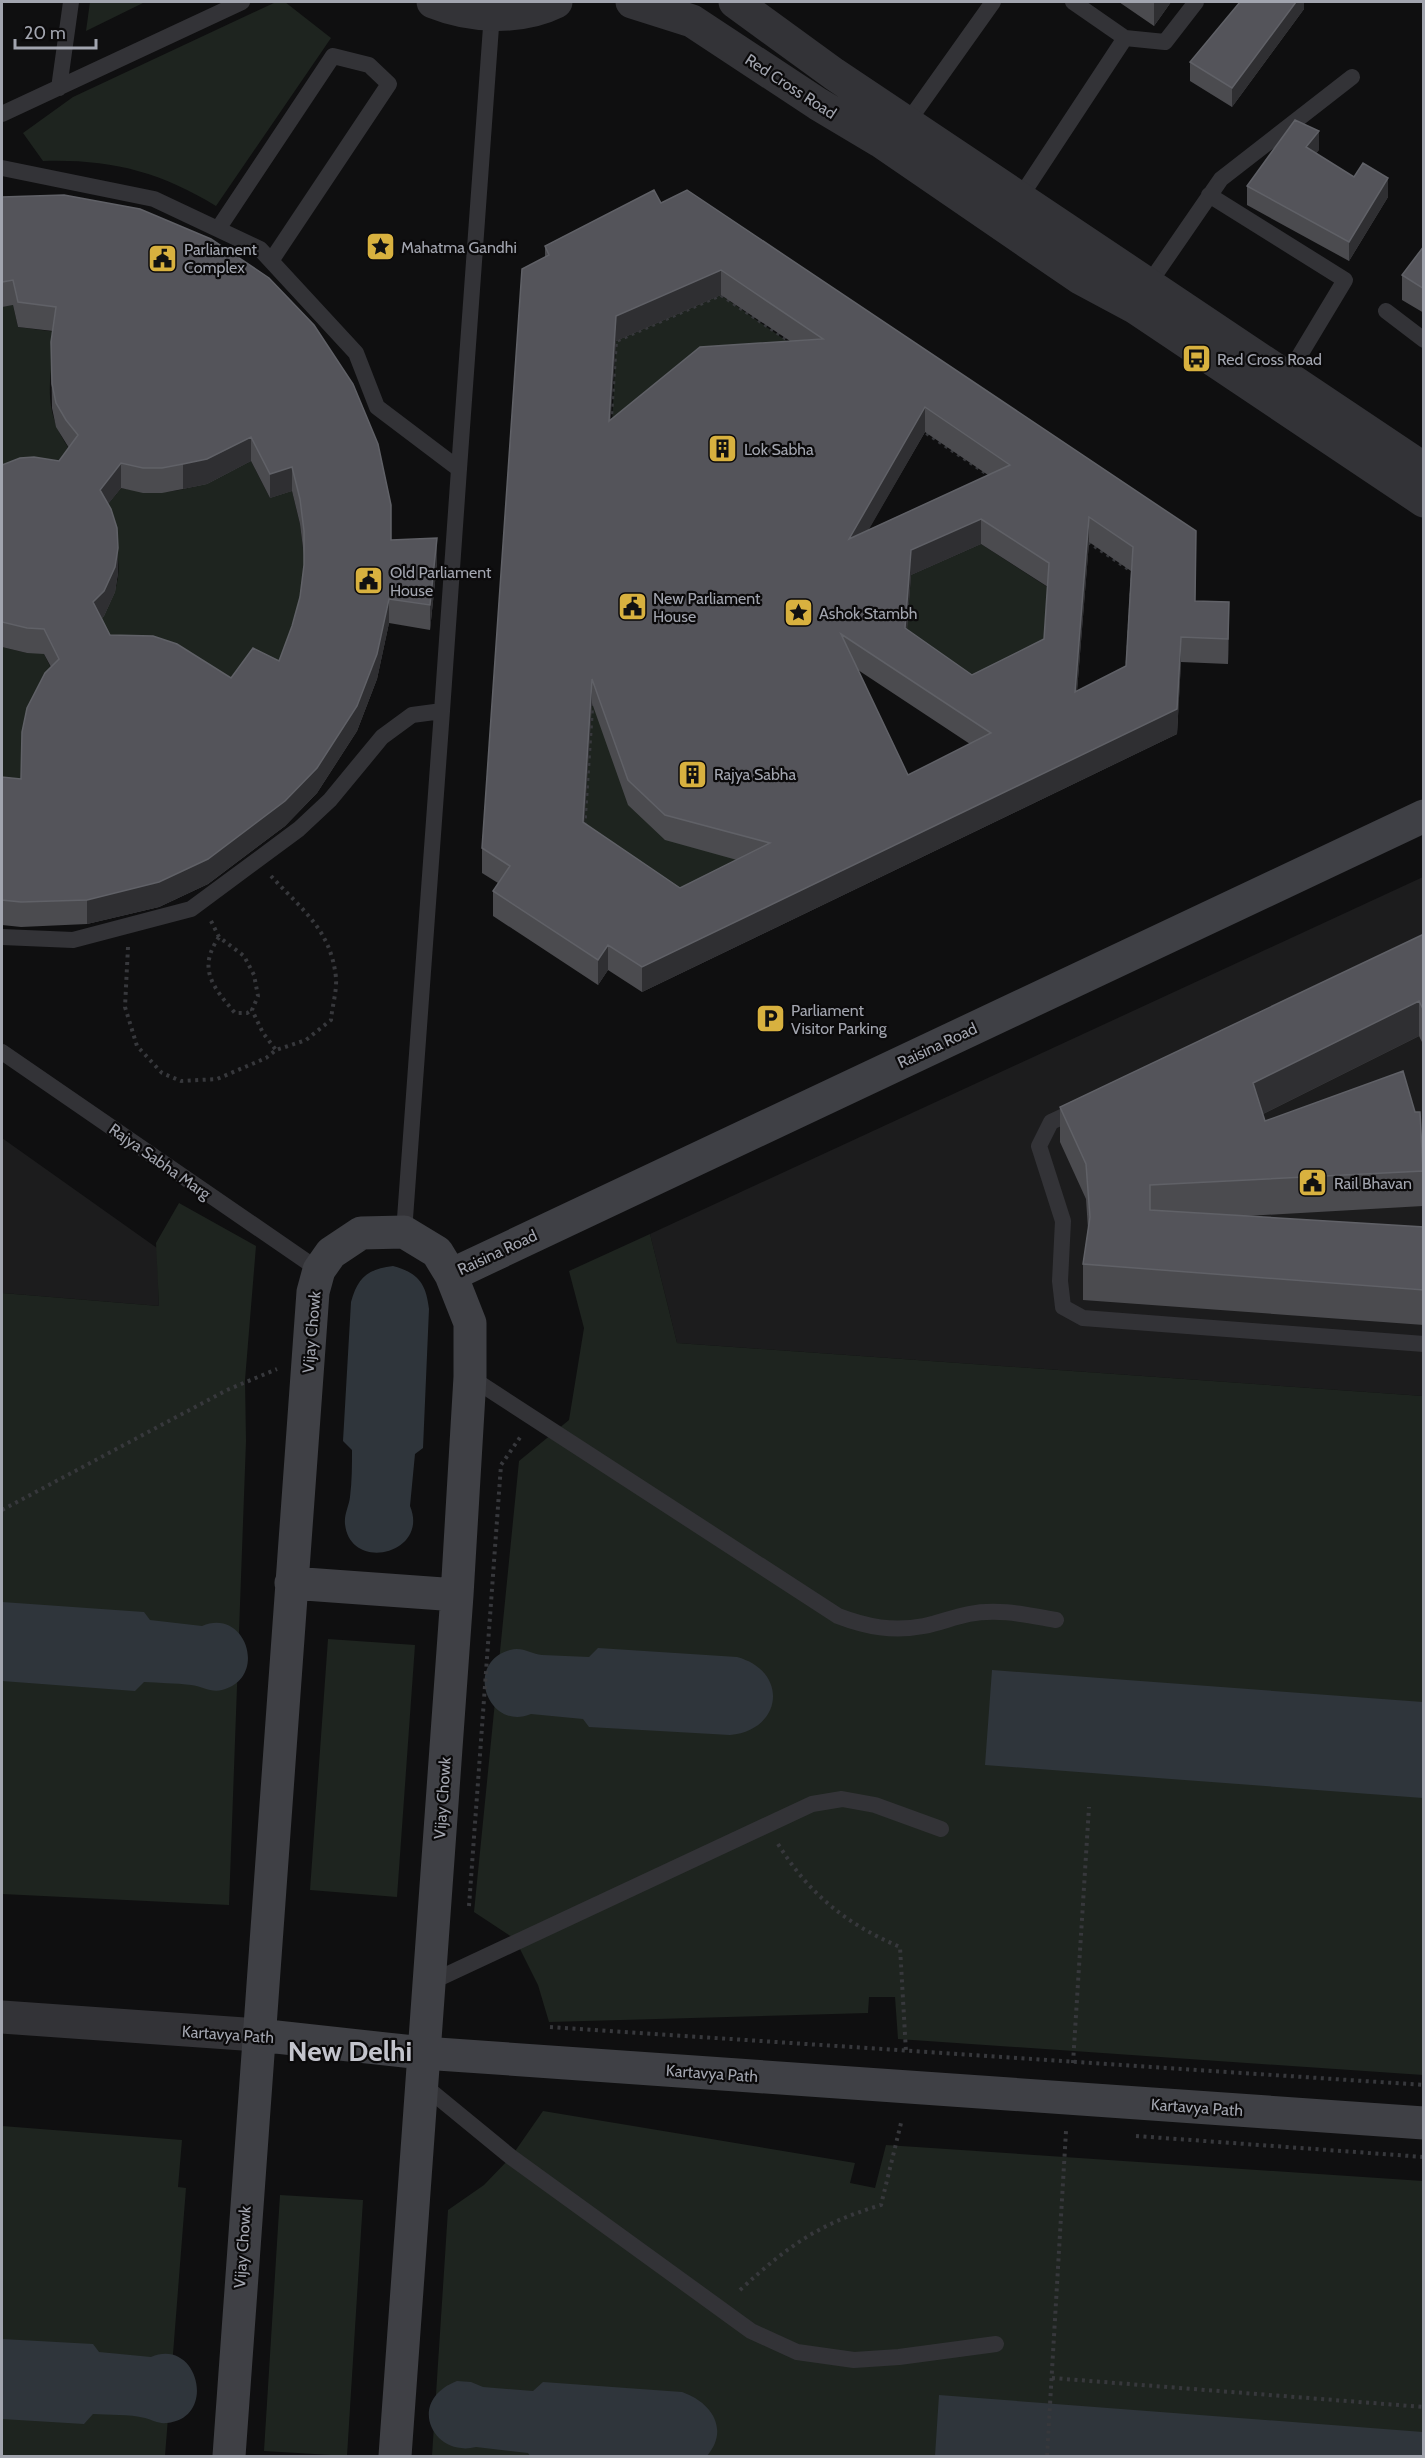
<svg xmlns="http://www.w3.org/2000/svg" width="1425" height="2458" font-family="Cabin,sans-serif">
	<style>
		.built { fill: #1c1c1d }
		.green { fill: #1e241f }
		.water { fill: #2f353b }
		.lines { fill: none; stroke-linecap: round; stroke-linejoin: round }
		.path { stroke: #37383c; stroke-width: 4; stroke-dasharray: 3 4.5; stroke-linecap: butt }
		.service { stroke: #333337; stroke-width: 16 }
		.tertiary { stroke: #333337; stroke-width: 33 }
		.secondary { stroke: #3f4045; stroke-width: 33 }
		.wall { fill: #4b4b4f; fill-rule: evenodd }
		.shaded-wall { fill: #2f2f32 }
		.building { fill: #54545a; stroke: #606167; stroke-width: 1.5; fill-rule: evenodd }
		.labels { text-anchor: middle; stroke-width: 4.5; stroke-linejoin: round; paint-order: stroke }
		.street-label { font-size: 16px; fill: #a2a5af; stroke: #0b0a0b }
		.poi-label { font-size: 16px; fill: #a2a5af; stroke: #0b0a0b; text-anchor: start }
		.town-label { font-size: 28px; font-weight: bold; fill: #c3c4cc; stroke: #0b0a0b }
	</style>
	<rect width="100%" height="100%" fill="#0f0f10"/>
	<path class="built" d="M 1423,877 L 1423,1396 L 677,1343 L 650,1234 Z
		M 2,1138 L 157,1248 L 159,1306 L 2,1293 Z"/>
	<path class="green" d="M 90,2 L 145,2 L 86,31 Z
		M 276,2 L 285,2 L 331,38 L 216,206 C 159,171 109,159 43,161 L 23,133 L 73,97 Z
		M 721,295 L 892,415 L 606,551 L 616,341 Z
		M 13,305 L 18,327 L 57,332 C 48,385 41,416 78,460 L 2,488 L 2,306 Z
		M 251,461 L 270,498 L 292,491 L 300,524 L 304,556 L 304,590 L 292,651 L 231,702 L 93,627 C 111,608 123,580 117,554 C 114,541 105,527 99,515 L 121,488 C 176,499 203,486 251,461 Z
		M 981,544 L 1049,588 L 1044,664 L 972,699 L 905,653 L 911,575 Z
		M 2,647 L 27,653 L 43,652 L 59,684 L 21,804 L 2,801 Z
		M 593,651 L 817,807 L 680,913 L 583,847 Z
		M 179,1203 L 256,1246 L 245,1380 L 246,1441 L 229,1905 L 2,1894 L 2,1293 L 159,1306 L 156,1243 Z
		M 650,1234 L 677,1343 L 1423,1396 L 1423,2075 L 898,2039 L 895,1997 L 869,1997 L 868,2013 L 549,2022 L 538,1985 L 515,1939 L 474,1912 L 519,1461 L 569,1420 L 584,1328 L 569,1271 Z
		M 328,1639 L 415,1645 L 397,1897 L 310,1890 Z
		M 543,2111 L 855,2163 L 850,2183 L 875,2188 L 886,2145 L 1423,2181 L 1423,2456 L 432,2456 L 448,2210 L 484,2185 L 511,2157 Z
		M 2,2126 L 182,2140 L 178,2187 L 186,2188 L 165,2456 L 2,2456 Z
		M 280,2195 L 363,2200 L 347,2456 L 264,2451 Z"/>
	<path class="water" d="M 393,1266 C 418,1273 426,1283 429,1309 L 423,1448 L 415,1454 L 410,1506 C 430,1554 350,1573 345,1524 C 344,1514 349,1506 350,1497 C 352,1481 352,1465 352,1450 L 343,1441 L 351,1302 C 358,1277 368,1269 393,1266 Z
		M 2,1602 L 144,1612 L 150,1620 L 202,1626 C 246,1607 269,1678 222,1690 C 211,1693 202,1686 191,1685 C 175,1683 159,1683 144,1682 L 135,1691 L 2,1681 Z
		M 598,1648 L 737,1657 C 789,1671 783,1730 730,1735 L 589,1727 L 583,1719 L 531,1714 C 488,1732 463,1663 510,1650 C 522,1646 531,1654 542,1655 C 558,1656 573,1656 589,1657 Z
		M 992,1670 L 1423,1702 L 1423,1798 L 985,1765 Z
		M 2,2339 L 93,2344 L 99,2352 L 151,2357 C 198,2337 218,2418 167,2423 C 158,2424 153,2420 145,2418 C 129,2414 109,2415 93,2414 L 84,2424 L 2,2419 Z
		M 457,2381 L 471,2382 L 483,2387 L 533,2391 L 543,2382 L 682,2392 C 711,2402 730,2429 707,2456 L 530,2456 L 528,2453 L 476,2447 C 433,2458 405,2401 457,2381 Z
		M 939,2395 L 1423,2432 L 1423,2456 L 935,2456 Z"/>
	<g class="lines">
		<path class="path" d="M 721,295 L 1133,572 L 1126,691 L 680,913 L 583,847 L 616,341 Z
			M 211,921 L 219,937 L 244,956 L 254,975 L 258,996 L 252,1010 L 263,1033 L 276,1050
			M 219,937 C 197,969 213,987 235,1013 L 247,1013 L 252,1010
			M 128,947 L 125,1007 L 137,1046 L 162,1073 L 181,1081 L 217,1079 L 266,1058 L 276,1050 L 306,1040 L 331,1020 C 332,1007 337,991 336,978 C 331,929 301,909 271,876
			M 2,1510 L 227,1390 L 277,1369
			M 778,1844 C 809,1894 846,1924 900,1947 L 906,2052
			M 469,1906 L 501,1465 L 521,1436
			M 550,2027 L 1424,2085
			M 1073,2063 L 1089,1807
			M 1136,2136 L 1424,2157
			M 740,2290 C 788,2246 818,2224 881,2205 L 902,2119
			M 1052,2378 L 1424,2407
			M 1047,2456 L 1066,2131"/>
		<path class="service" d="M 1073,2 L 1125,38 L 1165,42 L 1196,2
			M 59,88 L 71,2
			M 2,114 L 242,2
			M 907,123 L 993,2
			M 2,168 L 154,199 L 260,249 L 356,353 L 377,407 L 459,469 L 442,711 L 412,715 L 382,737 L 330,800 L 299,829 L 191,909 L 73,940 L 2,937
			M 1209,195 L 1345,280 L 1286,378
			M 1019,199 L 1125,38
			M 218,229 L 333,56 L 369,65 L 389,84 L 271,261
			M 1148,285 L 1221,179 L 1352,77
			M 1386,311 L 1424,340
			M 459,469 L 492,13
			M 2,1052 L 319,1270
			M 1079,1109 L 1051,1122 L 1039,1146 L 1063,1221 L 1060,1281 L 1063,1307 L 1083,1318 L 1424,1344
			M 404,1232 L 442,711
			M 470,1377 L 838,1616 C 867,1627 893,1632 924,1626 C 939,1623 954,1617 969,1614 C 998,1608 1027,1615 1056,1620
			M 429,1983 L 812,1804 L 842,1799 L 875,1805 L 941,1829
			M 422,2084 L 511,2157 L 751,2331 L 797,2352 L 854,2360 L 899,2357 L 996,2344"/>
		<path class="tertiary" d="M 433,2 C 470,17 520,20 556,2
			M 632,2 L 692,21 L 818,104 L 880,141 L 1080,278 L 1136,308 L 1424,501
			M 735,2 L 834,74 L 1424,469
			M 2,2017 L 258,2035"/>
		<path class="secondary" d="M 451,1275 L 1424,816
			M 291,1583 L 457,1595
			M 258,2035 L 423,2053 L 1424,2123
			M 229,2456 L 313,1292 L 319,1270 L 331,1253 L 361,1233 L 404,1232 L 437,1252 L 451,1275 L 470,1323 L 470,1377 L 457,1595 L 395,2456"/>
	</g>
	<path class="wall" d="M 1119,2 L 1171,2 L 1154,26 Z
		M 1304,2 L 1304,9 L 1232,107 L 1190,81 L 1190,62 Z
		M 1319,150 L 1316,153 L 1354,177 L 1388,197 L 1349,261 L 1247,205 L 1247,186 Z
		M 2,197 L 391,540 L 437,563 L 430,630 L 389,623 L 377,679 L 357,731 L 317,793 L 285,826 L 208,884 L 159,907 L 87,924 L 21,927 L 2,925 L 2,777 L 21,779 L 51,667 L 44,654 L 27,653 L 2,647 L 2,465 L 59,461 L 69,448 L 56,427 L 52,408 L 51,342 L 53,331 L 18,327 L 13,305 L 2,307 ZM 251,461 L 270,498 L 292,491 L 300,524 L 304,556 L 304,566 L 300,597 L 292,626 L 279,661 L 231,678 L 110,635 L 102,618 L 104,616 L 115,592 L 118,573 L 108,504 L 121,488 L 143,493 L 162,493 L 183,489 L 207,484 Z
		M 661,203 L 1196,531 L 1195,601 L 1229,627 L 1228,664 L 1181,662 L 1177,734 L 642,992 L 608,970 L 598,985 L 493,916 L 493,891 L 498,883 L 482,873 L 482,848 L 545,257 L 545,246 ZM 721,295 L 790,341 L 610,420 L 616,341 ZM 925,432 L 988,475 L 868,530 ZM 1089,542 L 1131,571 L 1126,666 L 1077,691 ZM 981,544 L 1048,587 L 1044,639 L 972,675 L 907,630 L 911,575 ZM 858,670 L 970,744 L 908,775 ZM 592,703 L 628,805 L 665,840 L 737,860 L 680,888 L 584,823 Z
		M 1424,246 L 1424,313 L 1402,300 L 1402,275 Z
		M 1424,934 L 1424,1046 L 1419,1036 L 1263,1114 L 1265,1121 L 1423,1171 L 1423,1206 L 1246,1216 L 1424,1227 L 1424,1325 L 1083,1300 L 1083,1264 L 1088,1229 L 1086,1199 L 1060,1142 L 1060,1107 Z"/>
	<path class="shaded-wall" d="M 1154,2 L 1171,2 L 1154,26 Z
		M 1296,2 L 1304,2 L 1304,9 L 1232,107 L 1232,88 Z
		M 1319,131 L 1319,150 L 1306,166 L 1306,147 Z
		M 1388,178 L 1388,197 L 1349,261 L 1349,242 Z
		M 721,270 L 721,295 L 616,341 L 609,446 L 609,421 L 616,316 Z
		M 925,407 L 925,432 L 849,564 L 849,539 Z
		M 251,437 L 251,461 L 207,484 L 183,489 L 183,464 Z
		M 121,463 L 121,488 L 100,514 L 100,490 Z
		M 292,467 L 292,491 L 270,498 L 270,474 Z
		M 1089,517 L 1089,542 L 1075,716 L 1075,692 Z
		M 981,519 L 981,544 L 911,575 L 905,653 L 905,628 L 911,550 Z
		M 437,538 L 437,563 L 430,630 L 430,605 Z
		M 118,548 L 118,573 L 115,592 L 104,616 L 93,627 L 93,602 Z
		M 389,599 L 389,623 L 377,679 L 357,731 L 317,793 L 285,826 L 208,884 L 159,907 L 87,924 L 87,900 Z
		M 1229,602 L 1229,627 L 1228,664 L 1228,639 Z
		M 1181,637 L 1181,662 L 1177,734 L 642,992 L 642,967 Z
		M 592,679 L 592,703 L 583,847 L 583,822 Z
		M 608,945 L 608,970 L 598,985 L 598,960 Z
		M 1419,1001 L 1419,1036 L 1253,1119 L 1253,1083 Z"/>
	<path class="building" d="M 1240,2 L 1296,2 L 1232,88 L 1190,62 Z
		M 1295,120 L 1319,131 L 1306,147 L 1354,177 L 1363,163 L 1388,178 L 1349,242 L 1247,186 Z
		M 654,190 L 661,203 L 687,190 L 1196,531 L 1195,601 L 1229,602 L 1228,639 L 1181,637 L 1177,709 L 642,967 L 608,945 L 598,960 L 493,891 L 510,866 L 482,848 L 522,269 L 549,255 L 545,246 ZM 721,270 L 823,339 L 700,347 L 609,421 L 616,316 ZM 925,407 L 1010,465 L 849,539 ZM 1089,517 L 1133,547 L 1126,666 L 1075,692 ZM 981,519 L 1049,563 L 1044,639 L 972,675 L 905,628 L 911,550 ZM 841,634 L 991,733 L 908,775 ZM 592,679 L 628,780 L 665,815 L 770,843 L 680,888 L 583,822 Z
		M 64,195 L 140,209 L 211,239 L 269,278 L 314,325 L 353,384 L 378,444 L 391,505 L 391,540 L 437,538 L 430,605 L 389,599 L 377,654 L 357,706 L 317,768 L 285,801 L 208,859 L 159,882 L 87,900 L 21,902 L 2,900 L 2,777 L 21,779 L 22,732 L 27,708 L 45,673 L 59,659 L 44,629 L 27,628 L 2,622 L 2,465 L 20,458 L 34,457 L 59,461 L 78,435 L 66,420 L 56,403 L 52,384 L 51,342 L 56,307 L 18,302 L 13,280 L 2,282 L 2,197 ZM 251,437 L 270,474 L 292,467 L 300,499 L 304,531 L 304,565 L 300,597 L 292,626 L 279,661 L 253,648 L 231,678 L 177,644 L 153,636 L 110,635 L 93,602 L 104,591 L 115,567 L 118,548 L 117,528 L 111,509 L 100,490 L 121,463 L 143,468 L 162,468 L 183,464 L 207,459 Z
		M 1424,246 L 1424,289 L 1402,275 Z
		M 1424,934 L 1424,1011 L 1419,1001 L 1253,1083 L 1265,1121 L 1403,1071 L 1415,1112 L 1420,1112 L 1423,1171 L 1150,1185 L 1150,1210 L 1424,1227 L 1424,1290 L 1083,1264 L 1090,1217 L 1086,1164 L 1060,1107 Z"/>
	<defs>
		<symbol id="sight-square" viewBox="-11 -11 22 22"><rect x="-9" y="-9" width="18" height="18" rx="4" fill="#d8b13f" stroke="#0b0a0b"/><path d="M0-6L1.8-2.2L6-1.7L2.9 1.2L3.7 5.4L0 3.3L-3.7 5.4L-2.9 1.2L-6-1.7L-1.8-2.2Z" fill="#111"/></symbol>
		<symbol id="civic-square" viewBox="-11 -11 22 22"><rect x="-9" y="-9" width="18" height="18" rx="4" fill="#d8b13f" stroke="#0b0a0b"/><path d="M-.6-6.5H3V-4.5H.6V-3L4-1V1h2V6H-6V1h2V-1L-.6-3ZM-1.2 2.5V6h2.4V2.5Z" fill="#111"/></symbol>
		<symbol id="bus-square" viewBox="-11 -11 22 22"><rect x="-9" y="-9" width="18" height="18" rx="4" fill="#d8b13f" stroke="#0b0a0b"/><path d="M-5-6H5V4H4V6H2V4H-2V6H-4V4H-5ZM-3.5-4V0h7V-4ZM-3.5 1.2v1.5H-2V1.2ZM2 1.2v1.5H3.5V1.2Z" fill="#111"/></symbol>
		<symbol id="building-square" viewBox="-11 -11 22 22"><rect x="-9" y="-9" width="18" height="18" rx="4" fill="#d8b13f" stroke="#0b0a0b"/><path d="M-4-6H4V6H1V3H-1V6H-4ZM-2.5-4.3h1.7v1.8h-1.7ZM.8-4.3h1.7v1.8H.8ZM-2.5-1h1.7V.8h-1.7ZM.8-1h1.7V.8H.8Z" fill="#111"/></symbol>
		<symbol id="parking-square" viewBox="-11 -11 22 22"><rect x="-9" y="-9" width="18" height="18" rx="4" fill="#d8b13f" stroke="#0b0a0b"/><path d="M-3.5-5.5H1a3.5 3.5 0 0 1 0 7H-1V5.5H-3.5ZM-1-3.4V-.6H.8a1.4 1.4 0 0 0 0-2.8Z" fill="#111"/></symbol>
	</defs>
	<g fill-rule="evenodd">
		<use href="#sight-square" x="364" y="230" width="33" height="33"/>
		<use href="#civic-square" x="146" y="242" width="33" height="33"/>
		<use href="#bus-square" x="1180" y="342" width="33" height="33"/>
		<use href="#building-square" x="706" y="432" width="33" height="33"/>
		<use href="#civic-square" x="352" y="564" width="33" height="33"/>
		<use href="#civic-square" x="616" y="590" width="33" height="33"/>
		<use href="#sight-square" x="782" y="596" width="33" height="33"/>
		<use href="#building-square" x="676" y="758" width="33" height="33"/>
		<use href="#parking-square" x="754" y="1002" width="33" height="33"/>
		<use href="#civic-square" x="1296" y="1166" width="33" height="33"/>
	</g>
	<g class="labels">
		<g class="street-label">
			<text transform="translate(791 86) rotate(33)" y="6">Red Cross Road</text>
			<text transform="translate(937 1045) rotate(-25)" y="6">Raisina Road</text>
			<text transform="translate(160 1161) rotate(35)" y="6">Rajya Sabha Marg</text>
			<text transform="translate(497 1252) rotate(-25)" y="6">Raisina Road</text>
			<text transform="translate(311 1332) rotate(-85)" y="6">Vijay Chowk</text>
			<text transform="translate(442 1798) rotate(-86)" y="6">Vijay Chowk</text>
			<text transform="translate(228 2034) rotate(4)" y="6">Kartavya Path</text>
			<text transform="translate(712 2073) rotate(4)" y="6">Kartavya Path</text>
			<text transform="translate(1197 2107) rotate(4)" y="6">Kartavya Path</text>
			<text transform="translate(242 2247) rotate(-86)" y="6">Vijay Chowk</text>
		</g>
		<g class="poi-label">
			<text x="401" y="253">Mahatma Gandhi</text>
			<text x="184" y="255">Parliament<tspan x="184" dy="18">Complex</tspan></text>
			<text x="1217" y="365">Red Cross Road</text>
			<text x="744" y="455">Lok Sabha</text>
			<text x="390" y="578">Old Parliament<tspan x="390" dy="18">House</tspan></text>
			<text x="653" y="604">New Parliament<tspan x="653" dy="18">House</tspan></text>
			<text x="819" y="619">Ashok Stambh</text>
			<text x="714" y="780">Rajya Sabha</text>
			<text x="791" y="1016">Parliament<tspan x="791" dy="18">Visitor Parking</tspan></text>
			<text x="1334" y="1189">Rail Bhavan</text>
		</g>
		<g class="town-label">
			<text x="350" y="2061">New Delhi</text>
		</g>
	</g>
	<rect width="1425" height="2458" fill="none" stroke="#a2a5af" stroke-width="6"/>
	<path d="M15 39v9h81v-9" fill="none" stroke="#a2a5af" stroke-width="3"/>
	<text x="24" y="39" font-size="18" fill="#a2a5af" stroke="#0b0a0b" stroke-width="4.5" paint-order="stroke">20 m</text>
</svg>
